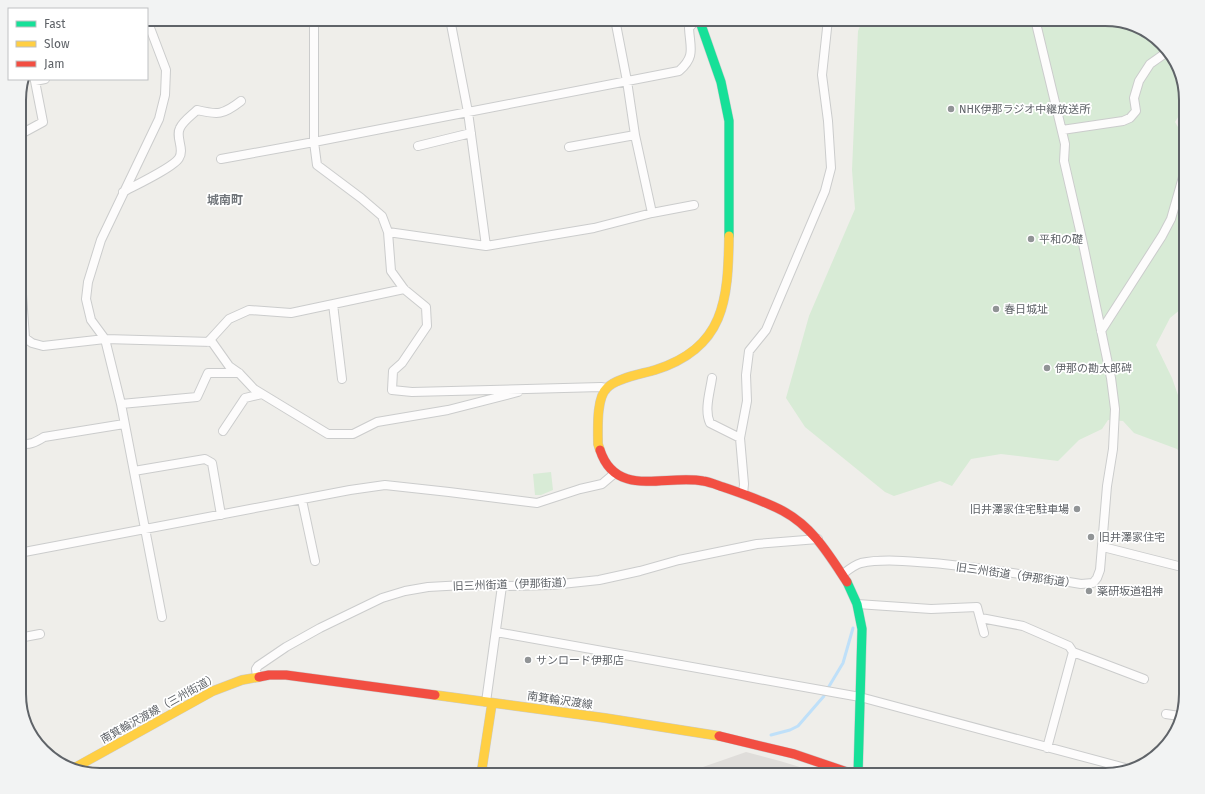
<svg xmlns="http://www.w3.org/2000/svg" width="1205" height="794" font-family="'Fira Sans','Noto Sans JP',sans-serif">
	<style>
		.industrial { fill: #dfddda }
		.green { fill: #d8ebd6 }
		.lines { fill: none; stroke-linecap: round; stroke-linejoin: round }
		.stream { stroke: #bfe0f9; stroke-width: 3 }
		.street-casing { stroke: #cbcccc; stroke-width: 10 }
		.fast-casing { stroke: #cacacb; stroke-width: 10 }
		.slow-casing { stroke: #cacacb; stroke-width: 10 }
		.jam-casing { stroke: #cacacb; stroke-width: 10 }
		.street { stroke: #fdfcfc; stroke-width: 8 }
		.fast { stroke: #16e098; stroke-width: 9 }
		.slow { stroke: #ffcf43; stroke-width: 9 }
		.jam { stroke: #f24e42; stroke-width: 9 }
		.poi-dot { fill: #919496; stroke: #fff; stroke-width: 1.5 }
		.labels { text-anchor: middle; stroke-width: 3.5; stroke-linejoin: round; paint-order: stroke }
		.poi-label { font-size: 11px; fill: #5f6368; stroke: #fff; text-anchor: start }
		.street-label { font-size: 11px; fill: #5f6368; stroke: #fff }
		.neighbourhood-label { font-size: 12px; font-weight: bold; fill: #70757a; stroke: #fff }
		.rim { fill: none; stroke: #5f6368; stroke-width: 2 }
	</style>
	<rect width="100%" height="100%" fill="#efeeea"/>
	<path class="industrial" d="M 746,752 L 780,761 L 826,775 L 680,775 Z"/>
	<path class="green" d="M 863,19 L 1105,19 L 1150,33 L 1178,64 L 1186,100 L 1186,114 L 1180,114 L 1175,122 L 1184,137 L 1186,137 L 1186,285 L 1181,309 L 1170,318 L 1156,345 L 1172,378 L 1179,398 L 1186,401 L 1186,461 L 1177,449 L 1134,433 L 1123,421 L 1108,420 L 1102,429 L 1079,440 L 1058,461 L 1001,454 L 971,459 L 952,486 L 940,481 L 894,496 L 885,492 L 805,427 L 786,398 L 809,316 L 855,209 L 852,170 L 858,31 Z
		M 551,472 L 553,490 L 541,495 L 535,495 L 533,474 Z"/>
	<g class="lines">
		<path class="stream" d="M 828,688 L 843,663 L 853,628
			M 771,735 L 790,730 L 798,726 L 824,696"/>
		<defs>
			<path id="street" d="M 314,19 L 314,142 L 317,165 L 361,198 L 382,216 L 388,232 L 391,271 L 404,289 L 426,307 L 427,326 L 402,363 L 393,371 L 392,390 L 412,392 L 601,387 L 606,388
				M 450,19 L 468,112 L 486,246
				M 615,19 L 627,81 L 635,135 L 652,213
				M 147,20 L 166,70 L 165,95 L 159,119 L 101,240 L 88,282 L 86,299 L 91,320 L 105,339 L 121,404 L 162,617
				M 1062,130 L 1123,121 L 1130,118 L 1136,111 L 1134,98 L 1139,81 L 1150,64 L 1167,52
				M 19,135 L 43,122 L 35,81 L 45,79
				M 418,146 L 471,133
				M 569,147 L 635,135
				M 221,159 L 314,142 L 679,71 C 696,56 690,48 689,28 L 697,19
				M 123,192 C 134,186 174,167 179,158 C 185,149 175,137 180,128 C 183,121 192,115 197,110 C 218,115 223,115 241,101
				M 388,232 L 486,246 L 594,228 L 652,213 L 694,205
				M 19,251 L 25,338
				M 333,304 L 342,379
				M 1101,331 L 1162,236 L 1171,219 L 1183,177 L 1186,155
				M 19,337 L 25,338 L 32,343 L 43,346 L 105,339 L 212,342 L 229,366 L 239,373 L 254,389 L 328,434 L 353,434 L 377,422 L 448,410 L 518,392
				M 208,342 L 229,319 L 249,310 L 291,313 L 404,289
				M 712,378 C 710,392 704,410 710,423 L 740,438
				M 121,404 L 197,397 L 208,373 L 239,373
				M 223,431 L 245,398 L 262,394
				M 19,443 C 29,446 36,442 44,437 L 124,424
				M 134,471 L 205,459 L 212,463 L 221,515
				M 743,494 L 744,484 L 740,438 L 747,401 L 746,375 L 749,351 L 766,330 L 825,191 L 831,168 L 828,121 L 822,75 L 828,19
				M 302,500 L 315,561
				M 1103,547 L 1186,568
				M 19,553 L 350,490 L 385,485 L 449,492 L 537,503 L 580,489 L 602,484 L 615,473
				M 843,574 C 848,570 854,565 861,563 C 885,558 918,562 943,564 C 989,569 1035,576 1081,584 L 1093,583 L 1097,578 L 1100,570 L 1107,486 L 1113,449 L 1115,409 L 1111,378 L 1082,239 L 1064,161 L 1065,144 L 1035,19
				M 857,604 L 931,609 L 977,607 L 984,633
				M 981,618 L 1023,626 L 1069,646 L 1073,652 L 1144,679
				M 496,632 L 860,697 L 1129,769
				M 19,638 L 40,634
				M 257,677 L 256,669 L 258,666 L 286,647 L 320,628 L 382,598 L 405,591 L 428,587 L 464,585 L 502,586 L 552,585 L 599,580 L 640,571 L 679,560 L 757,544 L 818,539
				M 486,702 L 502,586
				M 1166,714 L 1179,716
				M 1047,748 L 1073,652"/>
			<path id="fast" d="M 699,19 L 721,82 L 729,121 L 729,236
				M 847,582 L 857,604 L 862,629 L 858,775"/>
			<path id="slow" d="M 600,450 L 598,444 C 598,430 596,398 607,388 C 616,378 642,374 655,370 C 725,348 728,300 729,236
				M 435,695 L 605,718 L 719,736
				M 76,767 L 213,691 L 242,680 L 259,677
				M 481,775 L 492,703"/>
			<path id="jam" d="M 600,450 C 616,499 666,474 703,481 C 710,482 717,485 723,487 C 743,494 764,501 783,511 C 813,527 829,555 847,582
				M 259,677 L 269,675 L 286,675 L 435,695
				M 719,736 L 794,754 L 856,775"/>
		</defs>
		<use href="#street" class="street-casing"/>
		<use href="#fast" class="fast-casing"/>
		<use href="#slow" class="slow-casing"/>
		<use href="#jam" class="jam-casing"/>
		<use href="#street" class="street"/>
		<use href="#fast" class="fast"/>
		<use href="#slow" class="slow"/>
		<use href="#jam" class="jam"/>
	</g>
	<g class="poi-dot">
		<circle cx="951" cy="109" r="4"/>
		<circle cx="1031" cy="239" r="4"/>
		<circle cx="996" cy="309" r="4"/>
		<circle cx="1047" cy="368" r="4"/>
		<circle cx="1077" cy="509" r="4"/>
		<circle cx="1091" cy="537" r="4"/>
		<circle cx="1089" cy="591" r="4"/>
		<circle cx="528" cy="660" r="4"/>
	</g>
	<g class="labels">
		<g class="poi-label">
			<text x="959" y="113">NHK伊那ラジオ中継放送所</text>
			<text x="1039" y="243">平和の礎</text>
			<text x="1004" y="313">春日城址</text>
			<text x="1055" y="372">伊那の勘太郎碑</text>
			<text x="1069" y="513" text-anchor="end">旧井澤家住宅駐車場</text>
			<text x="1099" y="541">旧井澤家住宅</text>
			<text x="1097" y="595">薬研坂道祖神</text>
			<text x="536" y="664">サンロード伊那店</text>
		</g>
		<g class="street-label">
			<text transform="translate(1016 575) rotate(8)" y="4">旧三州街道（伊那街道）</text>
			<text transform="translate(513 584) rotate(-2)" y="4">旧三州街道（伊那街道）</text>
			<text transform="translate(560 700) rotate(8)" y="4">南箕輪沢渡線</text>
			<text transform="translate(159 708) rotate(-29)" y="4">南箕輪沢渡線（三州街道）</text>
		</g>
		<g class="neighbourhood-label">
			<text x="225" y="204">城南町</text>
		</g>
	</g>
	<path d="M0 0H1205V794H0ZM100 26H1105A74 74 0 0 1 1179 100V694A74 74 0 0 1 1105 768H100A74 74 0 0 1 26 694V100A74 74 0 0 1 100 26Z" fill="#f2f3f3" fill-rule="evenodd"/>
	<path class="rim" d="M100 26H1105A74 74 0 0 1 1179 100V694A74 74 0 0 1 1105 768H100A74 74 0 0 1 26 694V100A74 74 0 0 1 100 26Z"/>
	<rect x="8" y="8" width="140" height="72" fill="#ffffff" stroke="#bfc1c3"/>
	<rect x="16" y="21" width="20" height="6" fill="#16e098" stroke="#bfc1c3"/>
	<text x="44" y="28" font-size="12" fill="#5f6368">Fast</text>
	<rect x="16" y="41" width="20" height="6" fill="#ffcf43" stroke="#bfc1c3"/>
	<text x="44" y="48" font-size="12" fill="#5f6368">Slow</text>
	<rect x="16" y="61" width="20" height="6" fill="#f24e42" stroke="#bfc1c3"/>
	<text x="44" y="68" font-size="12" fill="#5f6368">Jam</text>
</svg>
